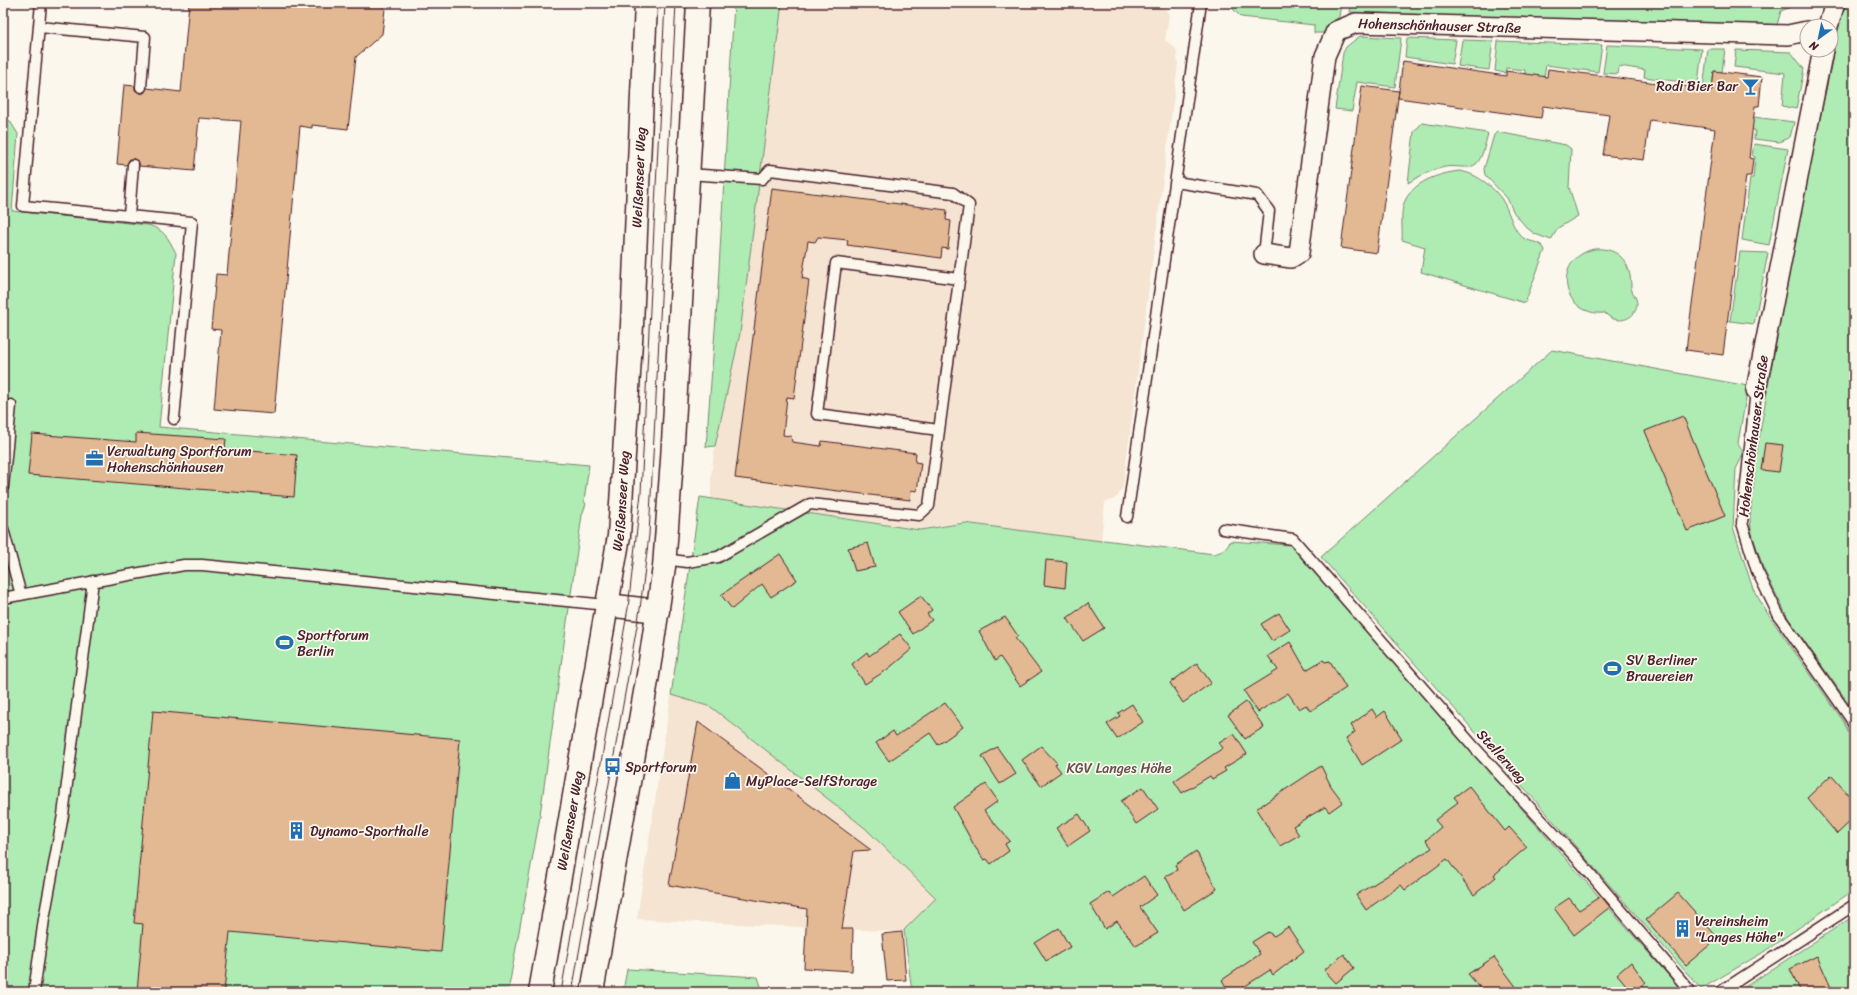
<svg xmlns="http://www.w3.org/2000/svg" width="1857" height="995" font-family="Sriracha,sans-serif">
	<style>
		.built { fill: #f4e4d1 }
		.green { fill: #aeecb4; stroke: #7c8670 }
		.building { fill: #e2b992; stroke: #4a1f2b }
		.lines { fill: none; stroke-linecap: round; stroke-linejoin: round }
		.lane-casing { stroke: #4a1f2b; stroke-width: 13 }
		.street-casing { stroke: #4a1f2b; stroke-width: 22 }
		.secondary-casing { stroke: #4a1f2b; stroke-width: 25 }
		.lane { stroke: #fbf7ec; stroke-width: 10 }
		.street { stroke: #fbf7ec; stroke-width: 19 }
		.secondary { stroke: #fbf7ec; stroke-width: 22 }
		.tram { stroke: #4a1f2b; stroke-width: 1 }
		.labels { text-anchor: middle; stroke-width: 3.5; stroke-linejoin: round; paint-order: stroke }
		.street-label { font-size: 14px; fill: #4a1f2b; stroke: #fbf7ec }
		.poi-label { font-size: 14px; fill: #4a1f2b; stroke: #fbf7ec; text-anchor: start }
		.park-label { font-size: 14px; fill: #63524d; stroke: #fbf7ec }
	</style>
	<rect width="100%" height="100%" fill="#fbf7ec"/>
	<filter id="ink" filterUnits="userSpaceOnUse"><feTurbulence type="fractalNoise" baseFrequency=".025" numOctaves="2"/><feDisplacementMap in="SourceGraphic" scale="8" xChannelSelector="R" yChannelSelector="G"/><feConvolveMatrix kernelMatrix="1 2 1 2 8 2 1 2 1" color-interpolation-filters="sRGB"/></filter>
	<g filter="url(#ink)">
		<path class="built" d="M 782,3 L 1162,3 L 1169,15 L 1165,40 L 1176,49 L 1178,64 L 1123,486 L 1118,496 L 1112,500 L 1105,502 L 1101,541 L 962,522 L 920,529 L 711,498 L 711,476 L 715,446 L 740,333 Z
			M 671,695 L 711,707 L 865,828 L 936,898 L 904,930 L 905,932 L 637,919 Z"/>
		<path class="green" d="M 734,3 L 782,3 L 740,333 L 715,446 L 706,447 L 717,304 Z
			M 1227,3 L 1341,3 L 1339,17 L 1335,20 L 1325,33 L 1314,33 L 1314,25 L 1241,17 Z
			M 1351,3 L 1800,3 L 1781,11 L 1777,25 L 1744,26 L 1350,12 Z
			M 1844,3 L 1854,3 L 1854,711 L 1788,618 L 1763,568 L 1751,530 L 1750,517 L 1758,444 L 1771,369 L 1804,194 Z
			M 1360,36 L 1401,38 L 1395,87 L 1357,82 L 1352,111 L 1335,109 L 1343,53 L 1346,47 Z
			M 1407,38 L 1456,40 L 1452,64 L 1405,57 Z
			M 1462,40 L 1493,41 L 1489,70 L 1458,66 Z
			M 1498,41 L 1602,45 L 1598,72 L 1546,65 L 1544,78 L 1525,75 L 1525,70 L 1506,68 L 1505,73 L 1495,71 Z
			M 1607,45 L 1702,49 L 1698,84 L 1644,77 L 1645,70 L 1619,66 L 1618,74 L 1603,73 Z
			M 1708,49 L 1725,49 L 1722,72 L 1714,71 L 1712,90 L 1703,89 Z
			M 1736,50 L 1791,52 L 1804,69 L 1796,109 L 1782,106 L 1785,73 L 1734,67 Z
			M 3,117 L 10,121 L 18,134 L 12,211 L 148,225 C 165,230 168,238 176,253 L 159,427 L 589,465 L 584,501 L 586,504 L 582,515 L 539,822 L 508,992 L 3,992 Z
			M 1753,117 L 1794,122 L 1790,137 L 1779,142 L 1754,139 L 1755,130 L 1750,129 Z
			M 1422,123 L 1487,133 L 1488,134 C 1485,143 1483,158 1476,164 C 1469,170 1455,165 1445,167 C 1432,170 1419,176 1408,183 L 1414,132 Z
			M 1497,132 L 1566,145 L 1571,149 L 1569,187 L 1578,216 L 1558,228 L 1551,240 L 1535,234 L 1527,228 L 1514,213 L 1507,198 L 1485,175 L 1484,169 L 1494,135 Z
			M 1754,144 L 1788,149 L 1769,245 L 1742,240 L 1750,178 L 1753,178 L 1755,157 L 1752,156 Z
			M 1459,171 C 1477,173 1497,189 1505,205 C 1510,215 1512,226 1520,235 C 1527,244 1540,239 1545,250 L 1525,303 L 1421,272 L 1425,247 L 1402,240 C 1403,229 1400,213 1404,203 C 1413,181 1438,174 1459,171 Z
			M 1594,249 C 1620,247 1631,263 1631,287 C 1631,292 1637,297 1637,304 C 1636,321 1615,325 1605,313 C 1561,317 1551,259 1594,249 Z
			M 1740,252 L 1768,253 L 1754,324 L 1730,321 Z
			M 1552,350 L 1748,386 L 1738,443 L 1742,450 L 1742,457 L 1736,469 L 1733,527 L 1753,589 L 1768,614 L 1844,722 L 1854,747 L 1854,890 L 1762,953 L 1701,989 L 1321,557 Z
			M 700,497 L 920,530 L 964,523 L 1101,541 L 1104,540 L 1214,554 C 1221,552 1228,549 1230,541 L 1290,545 L 1683,992 L 912,992 L 904,930 L 936,898 L 865,828 L 711,707 L 671,695 Z
			M 1854,916 L 1854,992 L 1737,992 Z
			M 627,969 L 758,977 L 763,992 L 623,992 Z"/>
		<path class="building" d="M 189,3 L 380,3 L 385,9 L 382,34 L 356,57 L 348,129 L 312,125 L 312,128 L 300,126 L 274,414 L 214,409 L 221,330 L 211,329 L 216,274 L 227,275 L 241,121 L 199,118 L 194,171 L 139,166 L 139,162 L 134,159 L 130,159 L 127,165 L 117,164 L 124,85 L 135,86 L 135,90 L 140,93 L 144,93 L 147,88 L 181,92 Z
			M 1403,61 L 1506,76 L 1506,71 L 1547,77 L 1548,69 L 1712,90 L 1714,71 L 1762,77 L 1759,106 L 1755,106 L 1749,158 L 1753,159 L 1751,176 L 1746,176 L 1723,355 L 1686,350 L 1715,129 L 1650,120 L 1644,160 L 1603,155 L 1609,115 L 1543,106 L 1541,118 L 1398,98 Z
			M 1362,86 L 1399,91 L 1377,253 L 1341,248 Z
			M 772,188 L 947,210 L 946,220 L 951,221 L 948,249 L 942,248 L 941,258 L 847,245 L 848,240 L 818,237 L 815,242 L 808,241 L 802,278 L 809,280 L 803,327 L 794,398 L 787,397 L 783,435 L 791,436 L 792,442 L 821,446 L 822,441 L 916,453 L 915,462 L 921,463 L 917,491 L 911,490 L 910,500 L 735,478 Z
			M 1683,416 L 1725,516 L 1687,531 L 1645,431 Z
			M 136,433 L 226,439 L 225,449 L 297,455 L 294,497 L 28,475 L 32,434 L 136,442 Z
			M 1765,443 L 1783,445 L 1779,472 L 1761,470 Z
			M 868,543 L 875,567 L 855,571 L 848,548 Z
			M 780,554 L 797,580 L 771,597 L 762,584 L 732,609 L 721,595 Z
			M 1046,560 L 1067,562 L 1065,588 L 1044,585 Z
			M 921,596 L 932,610 L 927,614 L 932,620 L 913,634 L 898,612 Z
			M 1088,603 L 1104,628 L 1083,641 L 1067,618 Z
			M 1279,613 L 1290,630 L 1272,641 L 1261,624 Z
			M 1005,617 L 1018,636 L 1015,638 L 1041,672 L 1020,686 L 1000,657 L 995,661 L 979,631 Z
			M 900,634 L 912,649 L 888,669 L 865,684 L 852,664 L 867,652 L 869,656 Z
			M 1290,642 L 1306,670 L 1323,660 L 1325,662 L 1330,661 L 1346,688 L 1310,711 L 1306,705 L 1299,709 L 1288,693 L 1258,712 L 1244,691 L 1278,670 L 1268,656 Z
			M 1197,663 L 1211,683 L 1183,703 L 1170,683 Z
			M 1246,702 L 1264,727 L 1245,739 L 1228,715 Z
			M 945,703 L 963,727 L 938,745 L 930,733 L 889,761 L 876,743 L 893,731 L 896,736 Z
			M 1132,704 L 1143,722 L 1117,739 L 1107,724 L 1120,716 L 1118,713 Z
			M 1372,709 L 1377,717 L 1385,711 L 1402,739 L 1362,765 L 1346,738 L 1355,732 L 1351,725 Z
			M 153,711 L 460,739 L 441,952 L 230,932 L 224,992 L 137,992 L 143,924 L 134,923 Z
			M 698,722 L 871,850 L 854,851 L 842,929 L 853,929 L 852,971 L 804,968 L 807,909 L 669,885 Z
			M 1234,734 L 1247,754 L 1224,768 L 1226,771 L 1212,779 L 1210,776 L 1182,793 L 1174,781 L 1223,748 L 1219,743 Z
			M 1041,746 L 1057,763 L 1055,764 L 1061,772 L 1041,786 L 1022,760 Z
			M 997,747 L 1016,774 L 1000,784 L 982,756 Z
			M 1321,766 L 1331,786 L 1343,802 L 1329,812 L 1325,807 L 1293,826 L 1299,835 L 1280,846 L 1256,809 Z
			M 1831,775 L 1854,801 L 1854,818 L 1837,834 L 1807,798 Z
			M 986,784 L 998,801 L 984,811 L 1010,841 L 1005,844 L 1009,851 L 991,864 L 987,859 L 984,860 L 975,847 L 953,807 Z
			M 1469,786 L 1505,831 L 1509,827 L 1527,847 L 1494,875 L 1496,877 L 1474,895 L 1447,859 L 1405,890 L 1401,885 L 1366,910 L 1356,895 L 1432,848 L 1426,840 L 1441,827 L 1435,820 L 1458,802 L 1454,797 Z
			M 1143,787 L 1158,809 L 1136,824 L 1121,801 Z
			M 1079,814 L 1090,831 L 1068,846 L 1056,828 Z
			M 1196,851 L 1217,889 L 1184,910 L 1165,876 L 1177,870 L 1175,865 Z
			M 1144,876 L 1157,895 L 1140,907 L 1158,933 L 1136,946 L 1117,921 L 1105,929 L 1090,904 L 1109,892 L 1113,897 Z
			M 1678,893 L 1718,938 L 1686,965 L 1646,920 Z
			M 1601,896 L 1610,907 L 1574,935 L 1554,908 L 1569,898 L 1579,910 Z
			M 1288,927 L 1304,951 L 1273,975 L 1270,970 L 1236,992 L 1229,992 L 1222,980 L 1260,954 L 1252,942 L 1268,932 L 1274,936 Z
			M 1059,928 L 1070,947 L 1046,961 L 1035,943 Z
			M 902,932 L 906,980 L 887,981 L 882,934 Z
			M 1344,954 L 1354,968 L 1336,983 L 1324,970 Z
			M 1817,956 L 1833,992 L 1801,992 L 1790,969 Z
			M 1494,957 L 1520,992 L 1484,992 L 1468,974 Z
			M 1631,962 L 1646,983 L 1635,992 L 1632,992 L 1617,974 Z"/>
		<g class="lines">
			<defs>
				<path id="lane" d="M 41,3 L 23,206 L 192,222 L 174,419
					M 39,27 L 145,37 L 141,87
					M 1176,182 L 1257,195 L 1269,211 L 1264,254
					M 129,216 L 133,165
					M 1756,390 L 1742,523 L 1757,571 L 1779,616 L 1851,719 L 1854,726
					M 939,430 L 817,414 L 836,263 L 959,279
					M 3,487 L 11,405
					M 1127,517 L 1201,3
					M 3,529 L 21,595
					M 1223,529 L 1293,539 L 1475,748 L 1581,863 L 1691,992
					M 664,559 L 687,562 L 718,557 L 810,504 L 919,515 L 929,506 L 969,205 L 953,193 L 770,170 L 762,179 L 688,174
					M 3,598 L 184,565 L 202,565 L 607,605
					M 34,992 L 44,919 L 63,815 L 93,581
					M 1720,992 L 1854,905"/>
				<g id="street">
					<path d="M 1828,26 L 1835,3"/>
					<path id="s1" d="M 1264,254 L 1291,258 L 1299,253 L 1325,56 L 1336,31 L 1356,23 L 1788,35 L 1807,31"/>
					<path d="M 1756,390 L 1823,50"/>
				</g>
				<g id="secondary">
					<path d="M 607,605 L 658,611"/>
					<path id="s2" d="M 540,992 L 619,536 L 632,325 L 646,3"/>
					<path d="M 592,992 L 648,675 L 664,567 L 672,460 L 698,3"/>
				</g>
			</defs>
			<use href="#lane" class="lane-casing"/>
			<use href="#street" class="street-casing"/>
			<use href="#secondary" class="secondary-casing"/>
			<use href="#lane" class="lane"/>
			<use href="#street" class="street"/>
			<use href="#secondary" class="secondary"/>
			<path class="tram" d="M 561,992 L 628,608 L 641,493 L 665,3
				M 572,992 L 640,609 L 649,535 L 676,3"/>
		</g>
	</g>
	<defs>
		<symbol id="bar-bare" viewBox="-9 -9 18 18"><path d="M-6-5H6L.8 .8V4.5H3.5V6h-7V4.5H-.8V.8Z" fill="#1f6fb2" stroke="#fbf7ec" stroke-width="2.5" paint-order="stroke"/></symbol>
		<symbol id="office-bare" viewBox="-9 -9 18 18"><path d="M-6-3h4V-5.5h4V-3h4V5H-6ZM-1-4.5V-3h2v-1.5ZM-6 0V1H6V0Z" fill="#1f6fb2" stroke="#fbf7ec" stroke-width="2.5" paint-order="stroke"/></symbol>
		<symbol id="stadium-bare" viewBox="-9 -9 18 18"><path d="M0-5a6.5 5 0 1 0 0 10a6.5 5 0 1 0 0-10ZM-3.5-1.8h7v3.6h-7Z" fill="#1f6fb2" stroke="#fbf7ec" stroke-width="2.5" paint-order="stroke"/></symbol>
		<symbol id="bus-bare" viewBox="-9 -9 18 18"><path d="M-5-6H5V4H4V6H2V4H-2V6H-4V4H-5ZM-3.5-4V0h7V-4ZM-3.5 1.2v1.5H-2V1.2ZM2 1.2v1.5H3.5V1.2Z" fill="#1f6fb2" stroke="#fbf7ec" stroke-width="2.5" paint-order="stroke"/></symbol>
		<symbol id="shop-bare" viewBox="-9 -9 18 18"><path d="M-5-2.5h2.3a2.7 3.5 0 0 1 5.4 0H5L5.5 6h-11ZM-1.5-2.5h3a1.5 2.3 0 0 0-3 0Z" fill="#1f6fb2" stroke="#fbf7ec" stroke-width="2.5" paint-order="stroke"/></symbol>
		<symbol id="building-bare" viewBox="-9 -9 18 18"><path d="M-4-6H4V6H1V3H-1V6H-4ZM-2.5-4.3h1.7v1.8h-1.7ZM.8-4.3h1.7v1.8H.8ZM-2.5-1h1.7V.8h-1.7ZM.8-1h1.7V.8H.8Z" fill="#1f6fb2" stroke="#fbf7ec" stroke-width="2.5" paint-order="stroke"/></symbol>
	</defs>
	<g fill-rule="evenodd">
		<use href="#bar-bare" x="1738" y="74" width="25" height="25"/>
		<use href="#office-bare" x="82" y="446" width="25" height="25"/>
		<use href="#stadium-bare" x="272" y="630" width="25" height="25"/>
		<use href="#stadium-bare" x="1600" y="656" width="25" height="25"/>
		<use href="#bus-bare" x="600" y="754" width="25" height="25"/>
		<use href="#shop-bare" x="720" y="768" width="25" height="25"/>
		<use href="#building-bare" x="284" y="818" width="25" height="25"/>
		<use href="#building-bare" x="1670" y="916" width="25" height="25"/>
	</g>
	<g class="labels">
		<g class="street-label">
			<text dy="5" stroke="none"><textPath href="#s1" startOffset="368">Hohenschönhauser Straße</textPath></text>
			<text dy="5" stroke="none"><textPath href="#s2" startOffset="822">Weißenseer Weg</textPath></text>
			<text transform="translate(1753 436) rotate(-83)" y="5">Hohenschönhauser Straße</text>
			<text dy="5" stroke="none"><textPath href="#s2" startOffset="498">Weißenseer Weg</textPath></text>
			<text transform="translate(1502 756) rotate(48)" y="5">Stellerweg</text>
			<text dy="5" stroke="none"><textPath href="#s2" startOffset="174">Weißenseer Weg</textPath></text>
		</g>
		<g class="poi-label">
			<text x="1738" y="91" text-anchor="end">Rodi Bier Bar</text>
			<text x="107" y="456">Verwaltung Sportforum<tspan x="107" dy="16">Hohenschönhausen</tspan></text>
			<text x="297" y="640">Sportforum<tspan x="297" dy="16">Berlin</tspan></text>
			<text x="1626" y="665">SV Berliner<tspan x="1626" dy="16">Brauereien</tspan></text>
			<text x="625" y="772">Sportforum</text>
			<text x="746" y="786">MyPlace-SelfStorage</text>
			<text x="310" y="836">Dynamo-Sporthalle</text>
			<text x="1695" y="926">Vereinsheim<tspan x="1695" dy="16">"Langes Höhe"</tspan></text>
		</g>
		<g class="park-label">
			<text x="1119" y="773">KGV Langes Höhe</text>
		</g>
	</g>
	<rect width="1857" height="995" fill="none" stroke="#fbf7ec" stroke-width="16"/>
	<rect x="8" y="8" width="1841" height="979" fill="none" stroke="#4a1f2b" stroke-width="1.5" filter="url(#ink)"/>
	<g transform="translate(1819 38) rotate(213)"><circle r="19" fill="#fbf7ec" stroke="#b4a19f"/>
	<path d="M0-3L7 15L0 10L-7 15Z" fill="#1f6fb2"/>
	<text y="-6" font-size="11" font-weight="bold" text-anchor="middle" fill="#4a1f2b">N</text>
	</g>
</svg>
